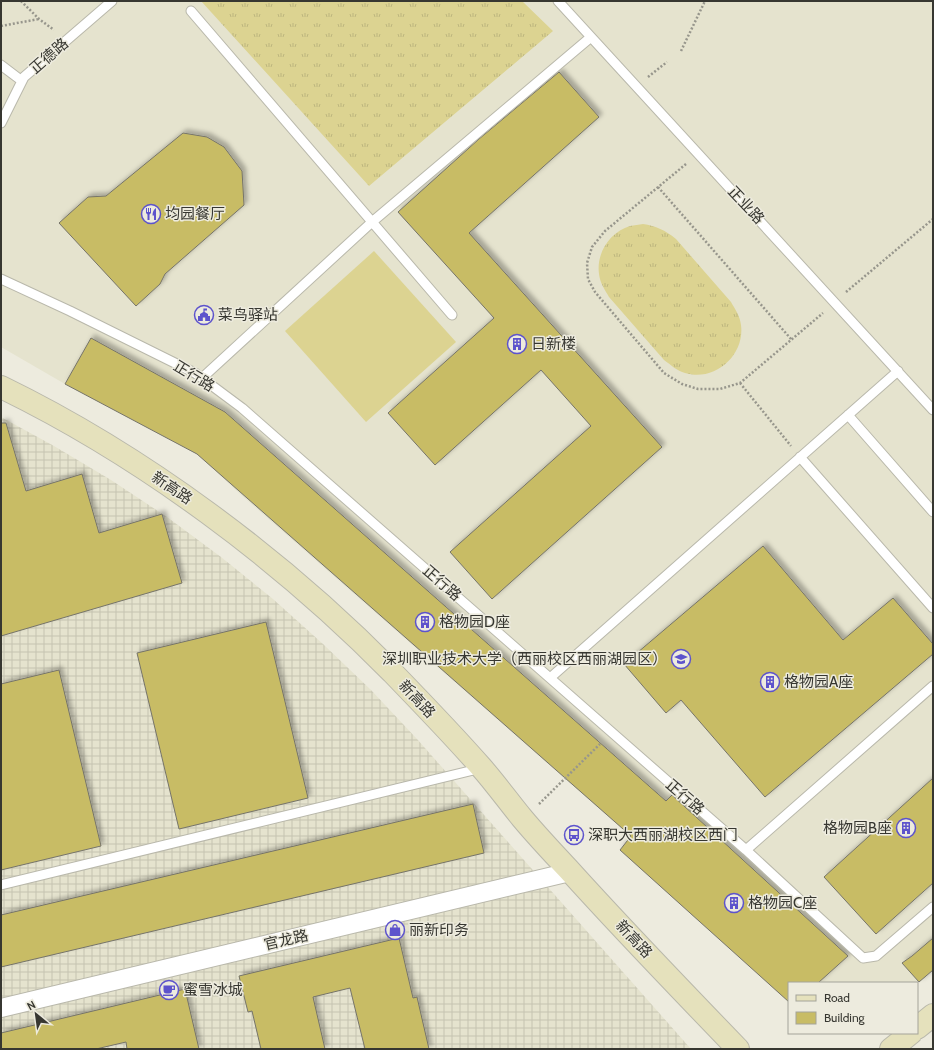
<svg xmlns="http://www.w3.org/2000/svg" width="934" height="1050" font-family="Cabin,'Noto Sans SC',sans-serif">
	<style>
		.built { fill: #e5e3ce }
		.industrial { fill: url(#industrial-grid) }
		.grass { fill: url(#grass-tufts) }
		.pitch { fill: #dcd391 }
		.building { fill: #c8bc65; stroke: #767469; filter: url(#shadow) }
		.lines { fill: none; stroke-linecap: round; stroke-linejoin: round }
		.lane-casing { stroke: #b9b8ab; stroke-width: 11 }
		.street-casing { stroke: #b9b8ab; stroke-width: 20 }
		.secondary-casing { stroke: #b9b8ab; stroke-width: 24 }
		.path { stroke: #97968c; stroke-width: 2.5; stroke-dasharray: 2 2; stroke-linecap: butt }
		.lane { stroke: #fff; stroke-width: 9 }
		.street { stroke: #fff; stroke-width: 18 }
		.secondary { stroke: #e5e1bc; stroke-width: 22 }
		.labels { text-anchor: middle; stroke-width: 3; stroke-linejoin: round; paint-order: stroke }
		.street-label { font-size: 15px; fill: #373731; stroke: #edebde }
		.poi-label { font-size: 15px; fill: #373731; stroke: #edebde; text-anchor: start }
	</style>
	<defs>
		<pattern id="industrial-grid" width="8" height="8" patternUnits="userSpaceOnUse"><rect width="8" height="8" fill="#e5e3ce"/><path d="M0 4h8M4 0v8" fill="none" stroke="#c5c3b1"/></pattern>
		<pattern id="grass-tufts" width="24" height="20" patternUnits="userSpaceOnUse"><rect width="24" height="20" fill="#dcd391"/><path d="M3 7l-1-3M5 7V3M7 7l1-3M15 17l-1-3M17 17v-4M19 17l1-3" fill="none" stroke="#bdb67e"/></pattern>
		<filter id="shadow"><feDropShadow dx="3.5" dy="-3.5" stdDeviation="2" flood-color="#0004"/></filter>
	</defs>
	<rect width="100%" height="100%" fill="#edebde"/>
	<path class="built" d="M 1,1 L 933,1 L 933,970 L 917,983 L 789,983 L 789,997 L 780,994 L 620,850 L 631,837 L 619,826 L 239,493 L 197,454 L 65,384 L 1,347 Z"/>
	<path class="industrial" d="M 1,417 L 54,446 L 111,480 L 167,517 L 221,557 L 273,599 L 323,644 L 371,690 L 417,739 L 691,1049 L 1,1049 Z"/>
	<path class="grass" d="M 201,1 L 522,1 L 553,31 L 369,186 Z
		M 643,224 C 656,226 665,230 676,239 L 731,302 C 735,309 740,316 741,325 C 745,355 715,382 685,373 C 677,371 671,365 664,360 L 609,297 C 605,290 600,283 599,274 C 596,253 610,232 630,226 C 634,225 639,225 643,224 Z"/>
	<path class="pitch" d="M 374,251 L 456,342 L 366,422 L 285,331 Z"/>
	<path class="building" d="M 559,72 L 599,117 L 469,233 L 662,447 L 492,599 L 450,552 L 591,426 L 541,370 L 435,465 L 388,413 L 494,318 L 398,212 L 479,139 Z
		M 183,133 L 207,137 L 224,147 L 242,171 L 244,205 L 165,274 L 160,284 L 136,306 L 59,223 L 88,197 L 106,196 Z
		M 91,338 L 225,412 L 666,801 L 672,795 L 848,956 L 818,983 L 789,983 L 789,1002 L 620,850 L 631,836 L 197,454 L 65,384 Z
		M 1,423 L 6,423 L 26,491 L 82,474 L 99,533 L 162,514 L 182,583 L 1,636 Z
		M 763,546 L 843,640 L 893,598 L 933,644 L 933,654 L 765,797 L 681,700 L 666,713 L 624,664 Z
		M 266,622 L 308,798 L 179,829 L 137,653 Z
		M 59,670 L 101,846 L 1,870 L 1,684 Z
		M 933,778 L 933,883 L 876,934 L 824,877 Z
		M 473,804 L 484,853 L 1,967 L 1,915 Z
		M 399,938 L 413,998 L 417,997 L 429,1049 L 365,1049 L 350,988 L 313,997 L 325,1049 L 261,1049 L 252,1011 L 248,1012 L 239,976 Z
		M 933,938 L 933,970 L 919,982 L 902,963 L 912,956 Z
		M 185,989 L 199,1049 L 127,1049 L 126,1042 L 96,1049 L 1,1049 L 1,1033 Z"/>
	<g class="lines">
		<defs>
			<path id="lane" d="M 558,1 L 933,410
				M 191,11 L 452,315
				M 1,65 L 22,81
				M 1,123 L 24,77 L 112,1
				M 1,279 L 70,311 L 195,373 L 242,408 L 746,850 L 863,958 L 876,956 L 933,907
				M 202,378 L 372,222 L 591,37
				M 848,415 L 933,512
				M 800,457 L 933,608
				M 550,678 L 898,371
				M 746,850 L 933,686
				M 1,885 L 482,768"/>
			<path id="street" d="M 1,1008 L 570,872"/>
			<path id="secondary" d="M 1,387 C 143,456 282,560 392,672 C 422,703 453,735 481,767 C 496,784 508,801 522,818 C 537,836 553,853 569,870 C 624,931 681,990 738,1049
				M 917,1028 L 933,1015
				M 891,1049 L 911,1033"/>
		</defs>
		<use href="#lane" class="lane-casing"/>
		<use href="#street" class="street-casing"/>
		<use href="#secondary" class="secondary-casing"/>
		<path class="path" d="M 21,1 L 39,19 L 54,30
			M 1,26 L 39,19
			M 681,51 L 705,1
			M 648,77 L 667,62
			M 686,164 L 605,231 L 592,247 L 587,263 L 588,279 L 595,292 L 664,373 L 682,384 L 698,389 L 720,389 L 740,383 L 823,313
			M 658,187 L 791,339
			M 846,292 L 933,219
			M 740,383 L 791,446
			M 539,804 L 600,744"/>
		<use href="#lane" class="lane"/>
		<use href="#street" class="street"/>
		<use href="#secondary" class="secondary"/>
	</g>
	<defs>
		<symbol id="restaurant-ring" viewBox="-11 -11 22 22"><circle r="9.5" fill="#edebde" stroke="#5d53cc" stroke-width="1.5"/><path d="M-5-6h1v4h1v-4h1v4h1v-4h1v5L-1.5 .5V6h-2V.5L-5-1ZM5-6V6H3V1.5H1.5Q1.5-4 5-6Z" fill="#5d53cc"/></symbol>
		<symbol id="civic-ring" viewBox="-11 -11 22 22"><circle r="9.5" fill="#edebde" stroke="#5d53cc" stroke-width="1.5"/><path d="M-.6-6.5H3V-4.5H.6V-3L4-1V1h2V6H-6V1h2V-1L-.6-3ZM-1.2 2.5V6h2.4V2.5Z" fill="#5d53cc"/></symbol>
		<symbol id="building-ring" viewBox="-11 -11 22 22"><circle r="9.5" fill="#edebde" stroke="#5d53cc" stroke-width="1.5"/><path d="M-4-6H4V6H1V3H-1V6H-4ZM-2.5-4.3h1.7v1.8h-1.7ZM.8-4.3h1.7v1.8H.8ZM-2.5-1h1.7V.8h-1.7ZM.8-1h1.7V.8H.8Z" fill="#5d53cc"/></symbol>
		<symbol id="university-ring" viewBox="-11 -11 22 22"><circle r="9.5" fill="#edebde" stroke="#5d53cc" stroke-width="1.5"/><path d="M0-5L7-2L0 1L-7-2ZM-4 1L0 2.5L4 1V4Q0 6-4 4Z" fill="#5d53cc"/></symbol>
		<symbol id="bus-ring" viewBox="-11 -11 22 22"><circle r="9.5" fill="#edebde" stroke="#5d53cc" stroke-width="1.5"/><path d="M-5-6H5V4H4V6H2V4H-2V6H-4V4H-5ZM-3.5-4V0h7V-4ZM-3.5 1.2v1.5H-2V1.2ZM2 1.2v1.5H3.5V1.2Z" fill="#5d53cc"/></symbol>
		<symbol id="shop-ring" viewBox="-11 -11 22 22"><circle r="9.5" fill="#edebde" stroke="#5d53cc" stroke-width="1.5"/><path d="M-5-2.5h2.3a2.7 3.5 0 0 1 5.4 0H5L5.5 6h-11ZM-1.5-2.5h3a1.5 2.3 0 0 0-3 0Z" fill="#5d53cc"/></symbol>
		<symbol id="cafe-ring" viewBox="-11 -11 22 22"><circle r="9.5" fill="#edebde" stroke="#5d53cc" stroke-width="1.5"/><path d="M-5.5-4.5H6V0H3Q3 3.5 0 3.5H-2.5Q-5.5 3.5-5.5 0ZM3-3.2v2h1.7v-2ZM-6 4.5H4V6H-6Z" fill="#5d53cc"/></symbol>
	</defs>
	<g fill-rule="evenodd">
		<use href="#restaurant-ring" x="140" y="203" width="22" height="22"/>
		<use href="#civic-ring" x="193" y="304" width="22" height="22"/>
		<use href="#building-ring" x="506" y="333" width="22" height="22"/>
		<use href="#building-ring" x="414" y="611" width="22" height="22"/>
		<use href="#university-ring" x="670" y="648" width="22" height="22"/>
		<use href="#building-ring" x="759" y="671" width="22" height="22"/>
		<use href="#building-ring" x="895" y="817" width="22" height="22"/>
		<use href="#bus-ring" x="563" y="824" width="22" height="22"/>
		<use href="#building-ring" x="723" y="892" width="22" height="22"/>
		<use href="#shop-ring" x="384" y="919" width="22" height="22"/>
		<use href="#cafe-ring" x="158" y="979" width="22" height="22"/>
	</g>
	<g class="labels">
		<g class="street-label">
			<text transform="translate(49 56) rotate(-41)" y="5">正德路</text>
			<text transform="translate(746 205) rotate(47)" y="5">正业路</text>
			<text transform="translate(194 376) rotate(31)" y="5">正行路</text>
			<text transform="translate(172 488) rotate(34)" y="5">新高路</text>
			<text transform="translate(442 583) rotate(41)" y="5">正行路</text>
			<text transform="translate(417 699) rotate(47)" y="5">新高路</text>
			<text transform="translate(685 797) rotate(41)" y="5">正行路</text>
			<text transform="translate(634 939) rotate(47)" y="5">新高路</text>
			<text transform="translate(286 940) rotate(-13)" y="5">官龙路</text>
		</g>
		<g class="poi-label">
			<text x="165" y="219">均园餐厅</text>
			<text x="218" y="320">菜鸟驿站</text>
			<text x="531" y="349">日新楼</text>
			<text x="439" y="627">格物园D座</text>
			<text x="667" y="664" text-anchor="end">深圳职业技术大学（西丽校区西丽湖园区）</text>
			<text x="784" y="687">格物园A座</text>
			<text x="892" y="833" text-anchor="end">格物园B座</text>
			<text x="588" y="840">深职大西丽湖校区西门</text>
			<text x="748" y="908">格物园C座</text>
			<text x="409" y="935">丽新印务</text>
			<text x="183" y="995">蜜雪冰城</text>
		</g>
	</g>
	<rect width="934" height="1050" fill="none" stroke="#373731" stroke-width="4"/>
	<rect x="788" y="982" width="130" height="52" fill="#edebde" stroke="#a4a399"/>
	<rect x="796" y="995" width="20" height="6" fill="#e5e1bc" stroke="#a4a399"/>
	<text x="824" y="1002" font-size="12" fill="#373731">Road</text>
	<rect x="796" y="1012" width="20" height="12" fill="#c8bc65" stroke="#a4a399"/>
	<text x="824" y="1022" font-size="12" fill="#373731">Building</text>
	<g transform="translate(36 1014) rotate(331)" stroke="#edebde" stroke-width="3" paint-order="stroke">
	<path d="M0-3L7 15L0 10L-7 15Z" fill="#373731"/>
	<text y="-6" font-size="11" font-weight="bold" text-anchor="middle" fill="#373731">N</text>
	</g>
</svg>
